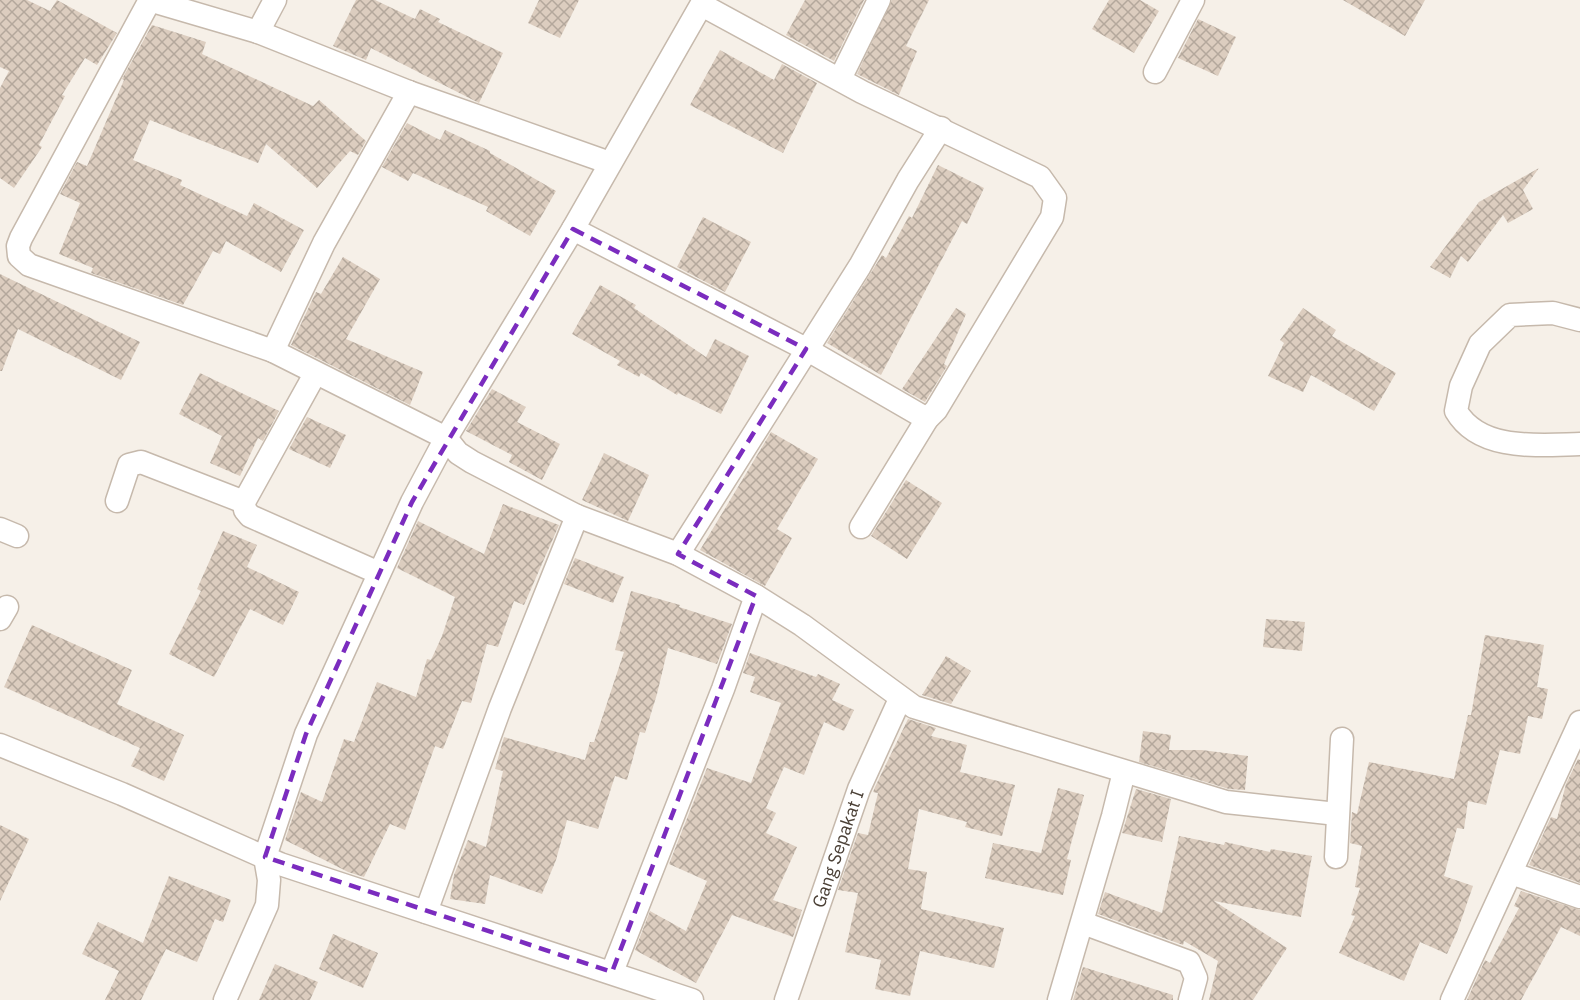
<svg xmlns="http://www.w3.org/2000/svg" width="1580" height="1000" font-family="'IBM Plex Sans',sans-serif">
	<style>
		.building { fill: url(#building-cross-hatch) }
		.lines { fill: none; stroke-linecap: round; stroke-linejoin: round }
		.minor-casing { stroke: #c6b9ac; stroke-width: 25 }
		.minor { stroke: #fff; stroke-width: 22 }
		.marked { fill: none; stroke: #7b2cbf; stroke-width: 4.5; stroke-dasharray: 12 8; stroke-linejoin: round }
		.labels { text-anchor: middle; stroke-width: 4.5; stroke-linejoin: round; paint-order: stroke }
		.street-label { font-size: 18px; fill: #4b4036; stroke: #fff }
	</style>
	<defs>
		<pattern id="building-cross-hatch" width="8" height="8" patternUnits="userSpaceOnUse" patternTransform="scale(1.5)"><rect width="8" height="8" fill="#dccdbf"/><path d="M0 0l8 8M0 8l8-8" fill="none" stroke="#b4a89c"/></pattern>
	</defs>
	<rect width="100%" height="100%" fill="#f6f0e8"/>
	<path class="building" d="M 0,0 L 27,0 L 50,11 L 57,0 L 117,33 L 97,65 L 85,58 L 62,95 L 65,96 L 39,145 L 42,147 L 14,188 L 0,178 L 0,88 L 9,71 L 0,67 Z
		M 356,0 L 375,0 L 415,19 L 420,9 L 440,19 L 438,22 L 503,53 L 479,103 L 371,48 L 366,60 L 333,46 Z
		M 539,0 L 579,0 L 560,38 L 528,23 Z
		M 805,0 L 864,0 L 834,61 L 786,35 Z
		M 892,0 L 929,0 L 906,46 L 917,51 L 899,95 L 857,74 Z
		M 1109,0 L 1140,0 L 1159,11 L 1134,53 L 1092,29 Z
		M 1343,0 L 1425,0 L 1405,36 Z
		M 1198,19 L 1236,37 L 1218,76 L 1178,58 Z
		M 152,25 L 206,42 L 202,54 L 313,106 L 319,100 L 366,141 L 358,155 L 350,151 L 317,188 L 266,144 L 258,163 L 150,120 L 133,160 L 182,180 L 180,185 L 247,216 L 254,203 L 304,230 L 281,272 L 226,241 L 220,254 L 213,251 L 183,305 L 91,273 L 93,268 L 59,254 L 80,203 L 60,194 L 77,162 L 87,166 L 124,80 L 122,79 Z
		M 720,50 L 774,80 L 782,64 L 817,83 L 783,153 L 690,105 Z
		M 407,123 L 440,140 L 445,130 L 490,151 L 490,153 L 556,191 L 530,236 L 486,211 L 488,207 L 413,173 L 408,181 L 382,167 Z
		M 938,165 L 984,188 L 967,224 L 962,221 L 881,375 L 827,343 L 882,255 L 886,258 L 909,216 L 912,218 Z
		M 1539,168 L 1523,190 L 1533,209 L 1508,223 L 1503,215 L 1468,262 L 1461,256 L 1450,278 L 1430,267 L 1479,202 Z
		M 703,217 L 751,242 L 725,292 L 677,267 Z
		M 343,257 L 380,279 L 346,339 L 423,372 L 410,405 L 291,345 L 316,292 L 321,294 Z
		M 0,274 L 140,342 L 121,380 L 18,329 L 2,371 L 0,371 Z
		M 600,285 L 636,305 L 634,308 L 706,357 L 715,339 L 749,356 L 721,414 L 678,393 L 677,395 L 641,373 L 639,377 L 617,365 L 620,361 L 572,334 Z
		M 956,308 L 966,314 L 944,364 L 947,366 L 925,402 L 902,389 Z
		M 1303,308 L 1336,330 L 1332,336 L 1396,373 L 1374,411 L 1311,375 L 1303,392 L 1268,376 L 1284,343 L 1280,340 Z
		M 200,373 L 279,411 L 263,441 L 258,438 L 240,476 L 210,463 L 222,436 L 179,414 Z
		M 492,389 L 526,407 L 517,422 L 560,444 L 542,480 L 509,462 L 512,455 L 466,431 Z
		M 307,417 L 346,435 L 330,468 L 289,449 Z
		M 771,432 L 818,459 L 777,529 L 792,538 L 765,586 L 700,550 Z
		M 604,453 L 649,475 L 628,521 L 582,500 Z
		M 906,480 L 942,503 L 907,559 L 871,536 Z
		M 503,504 L 559,525 L 524,605 L 514,601 L 498,647 L 487,644 L 471,703 L 462,701 L 443,749 L 435,746 L 405,830 L 390,824 L 364,877 L 348,872 L 285,840 L 301,792 L 322,802 L 344,739 L 354,742 L 377,682 L 416,697 L 427,659 L 431,660 L 442,636 L 455,597 L 397,568 L 418,521 L 484,554 Z
		M 223,531 L 257,545 L 247,567 L 299,592 L 283,625 L 250,609 L 214,677 L 169,654 L 201,591 L 197,589 Z
		M 575,558 L 624,577 L 613,603 L 564,584 Z
		M 631,591 L 680,605 L 679,607 L 732,624 L 717,664 L 668,648 L 657,694 L 645,733 L 640,732 L 627,780 L 615,776 L 598,829 L 567,820 L 556,860 L 542,894 L 490,875 L 485,904 L 450,899 L 454,875 L 468,840 L 486,847 L 503,771 L 495,769 L 504,737 L 585,760 L 590,742 L 594,742 L 624,652 L 615,650 Z
		M 1266,619 L 1305,622 L 1302,651 L 1263,647 Z
		M 32,625 L 132,670 L 117,704 L 184,735 L 164,781 L 131,766 L 140,748 L 4,687 Z
		M 1485,635 L 1544,645 L 1537,687 L 1548,689 L 1542,719 L 1528,716 L 1520,754 L 1500,750 L 1486,805 L 1468,801 L 1464,829 L 1457,828 L 1444,876 L 1473,886 L 1457,932 L 1447,954 L 1420,942 L 1404,981 L 1339,953 L 1355,916 L 1351,915 L 1360,888 L 1355,887 L 1362,846 L 1350,843 L 1352,812 L 1357,814 L 1369,762 L 1454,779 L 1468,715 L 1471,715 Z
		M 750,653 L 816,677 L 818,674 L 840,684 L 832,700 L 854,710 L 844,731 L 824,722 L 804,775 L 784,767 L 766,808 L 776,813 L 766,833 L 797,847 L 773,900 L 802,910 L 793,937 L 732,915 L 696,983 L 635,950 L 650,911 L 686,931 L 707,881 L 669,864 L 707,768 L 751,783 L 781,703 L 750,692 L 755,677 L 743,673 Z
		M 946,656 L 971,671 L 951,704 L 922,695 Z
		M 908,719 L 936,728 L 931,736 L 967,745 L 960,772 L 1015,785 L 1002,836 L 965,827 L 967,822 L 919,809 L 908,869 L 927,872 L 921,909 L 1004,928 L 994,968 L 920,951 L 910,996 L 875,989 L 881,960 L 845,952 L 858,893 L 838,890 L 858,833 L 868,835 L 878,793 L 873,792 L 875,787 Z
		M 1143,731 L 1171,735 L 1169,750 L 1202,750 L 1248,756 L 1245,790 L 1229,789 L 1139,762 Z
		M 1578,759 L 1580,760 L 1580,883 L 1529,865 L 1551,817 L 1557,819 L 1566,784 Z
		M 1058,788 L 1084,795 L 1067,859 L 1071,860 L 1063,895 L 985,878 L 993,843 L 1041,853 Z
		M 1136,789 L 1171,799 L 1162,842 L 1122,833 Z
		M 0,825 L 29,839 L 0,901 Z
		M 1179,836 L 1224,845 L 1225,842 L 1270,852 L 1271,849 L 1312,856 L 1301,917 L 1214,901 L 1287,948 L 1253,1000 L 1209,1000 L 1218,961 L 1184,941 L 1183,945 L 1098,914 L 1105,892 L 1162,913 Z
		M 169,876 L 231,900 L 223,922 L 215,919 L 197,962 L 166,949 L 141,1000 L 105,1000 L 119,971 L 82,954 L 98,922 L 143,943 Z
		M 1521,891 L 1580,910 L 1580,936 L 1561,927 L 1521,1000 L 1467,1000 L 1485,960 L 1490,963 L 1519,908 L 1514,906 Z
		M 333,934 L 378,953 L 363,988 L 319,969 Z
		M 275,964 L 318,982 L 310,1000 L 259,1000 Z
		M 1083,967 L 1173,995 L 1173,1000 L 1073,1000 Z"/>
	<g class="lines">
		<defs>
			<g id="minor">
				<path d="M 149,0 L 258,32 L 409,92 L 610,163"/>
				<path d="M 150,0 L 21,238 L 18,246 L 19,256 L 29,265 L 273,351 L 446,438 L 458,453 L 472,462 L 577,516 L 678,554 L 756,596 L 802,625 L 914,707 L 1226,802 L 1337,814"/>
				<path d="M 702,5 L 862,92 L 1040,177 L 1055,198 L 1052,217 L 936,410 L 927,419 L 861,527"/>
				<path d="M 258,32 L 275,0"/>
				<path d="M 1155,72 L 1193,0"/>
				<path d="M 840,79 L 879,0"/>
				<path d="M 573,229 L 806,349 L 927,419"/>
				<path d="M 1580,320 L 1553,313 L 1510,315 L 1480,344 L 1461,386 L 1456,411 C 1480,452 1539,445 1580,444"/>
				<path d="M 273,351 L 324,243 L 409,92"/>
				<path d="M 315,374 L 244,502 L 245,510 L 250,516 L 379,573"/>
				<path d="M 117,501 L 129,465 L 141,462 L 244,502"/>
				<path d="M 0,529 L 17,536"/>
				<path d="M 678,554 L 860,266 L 908,180 L 941,128"/>
				<path d="M 0,619 L 7,607"/>
				<path d="M 0,745 L 122,794 L 280,864 L 692,1000"/>
				<path d="M 1336,857 L 1342,739"/>
				<path d="M 1511,873 L 1580,897"/>
				<path d="M 426,912 L 500,708 L 577,516"/>
				<path d="M 1083,923 L 1189,962 L 1196,978 L 1190,1000"/>
				<path d="M 612,972 L 723,689 L 756,596"/>
				<path d="M 225,1000 L 267,905 L 269,880 L 265,857 L 306,734 L 412,502 L 446,438 L 573,229 L 704,0"/>
				<path id="s1" d="M 786,1000 L 859,789 L 900,699"/>
				<path d="M 1059,1000 L 1113,816 L 1124,772"/>
				<path d="M 1452,1000 L 1580,722"/>
			</g>
		</defs>
		<use href="#minor" class="minor-casing"/>
		<use href="#minor" class="minor"/>
	</g>
	<path class="marked" d="M 573,229 L 806,349 L 678,554 L 756,596 L 612,972 L 265,857 L 306,734 L 412,502 Z"/>
	<g class="labels">
		<g class="street-label">
			<text dy="6" stroke="none"><textPath href="#s1" startOffset="160">Gang Sepakat I</textPath></text>
		</g>
	</g>
</svg>
